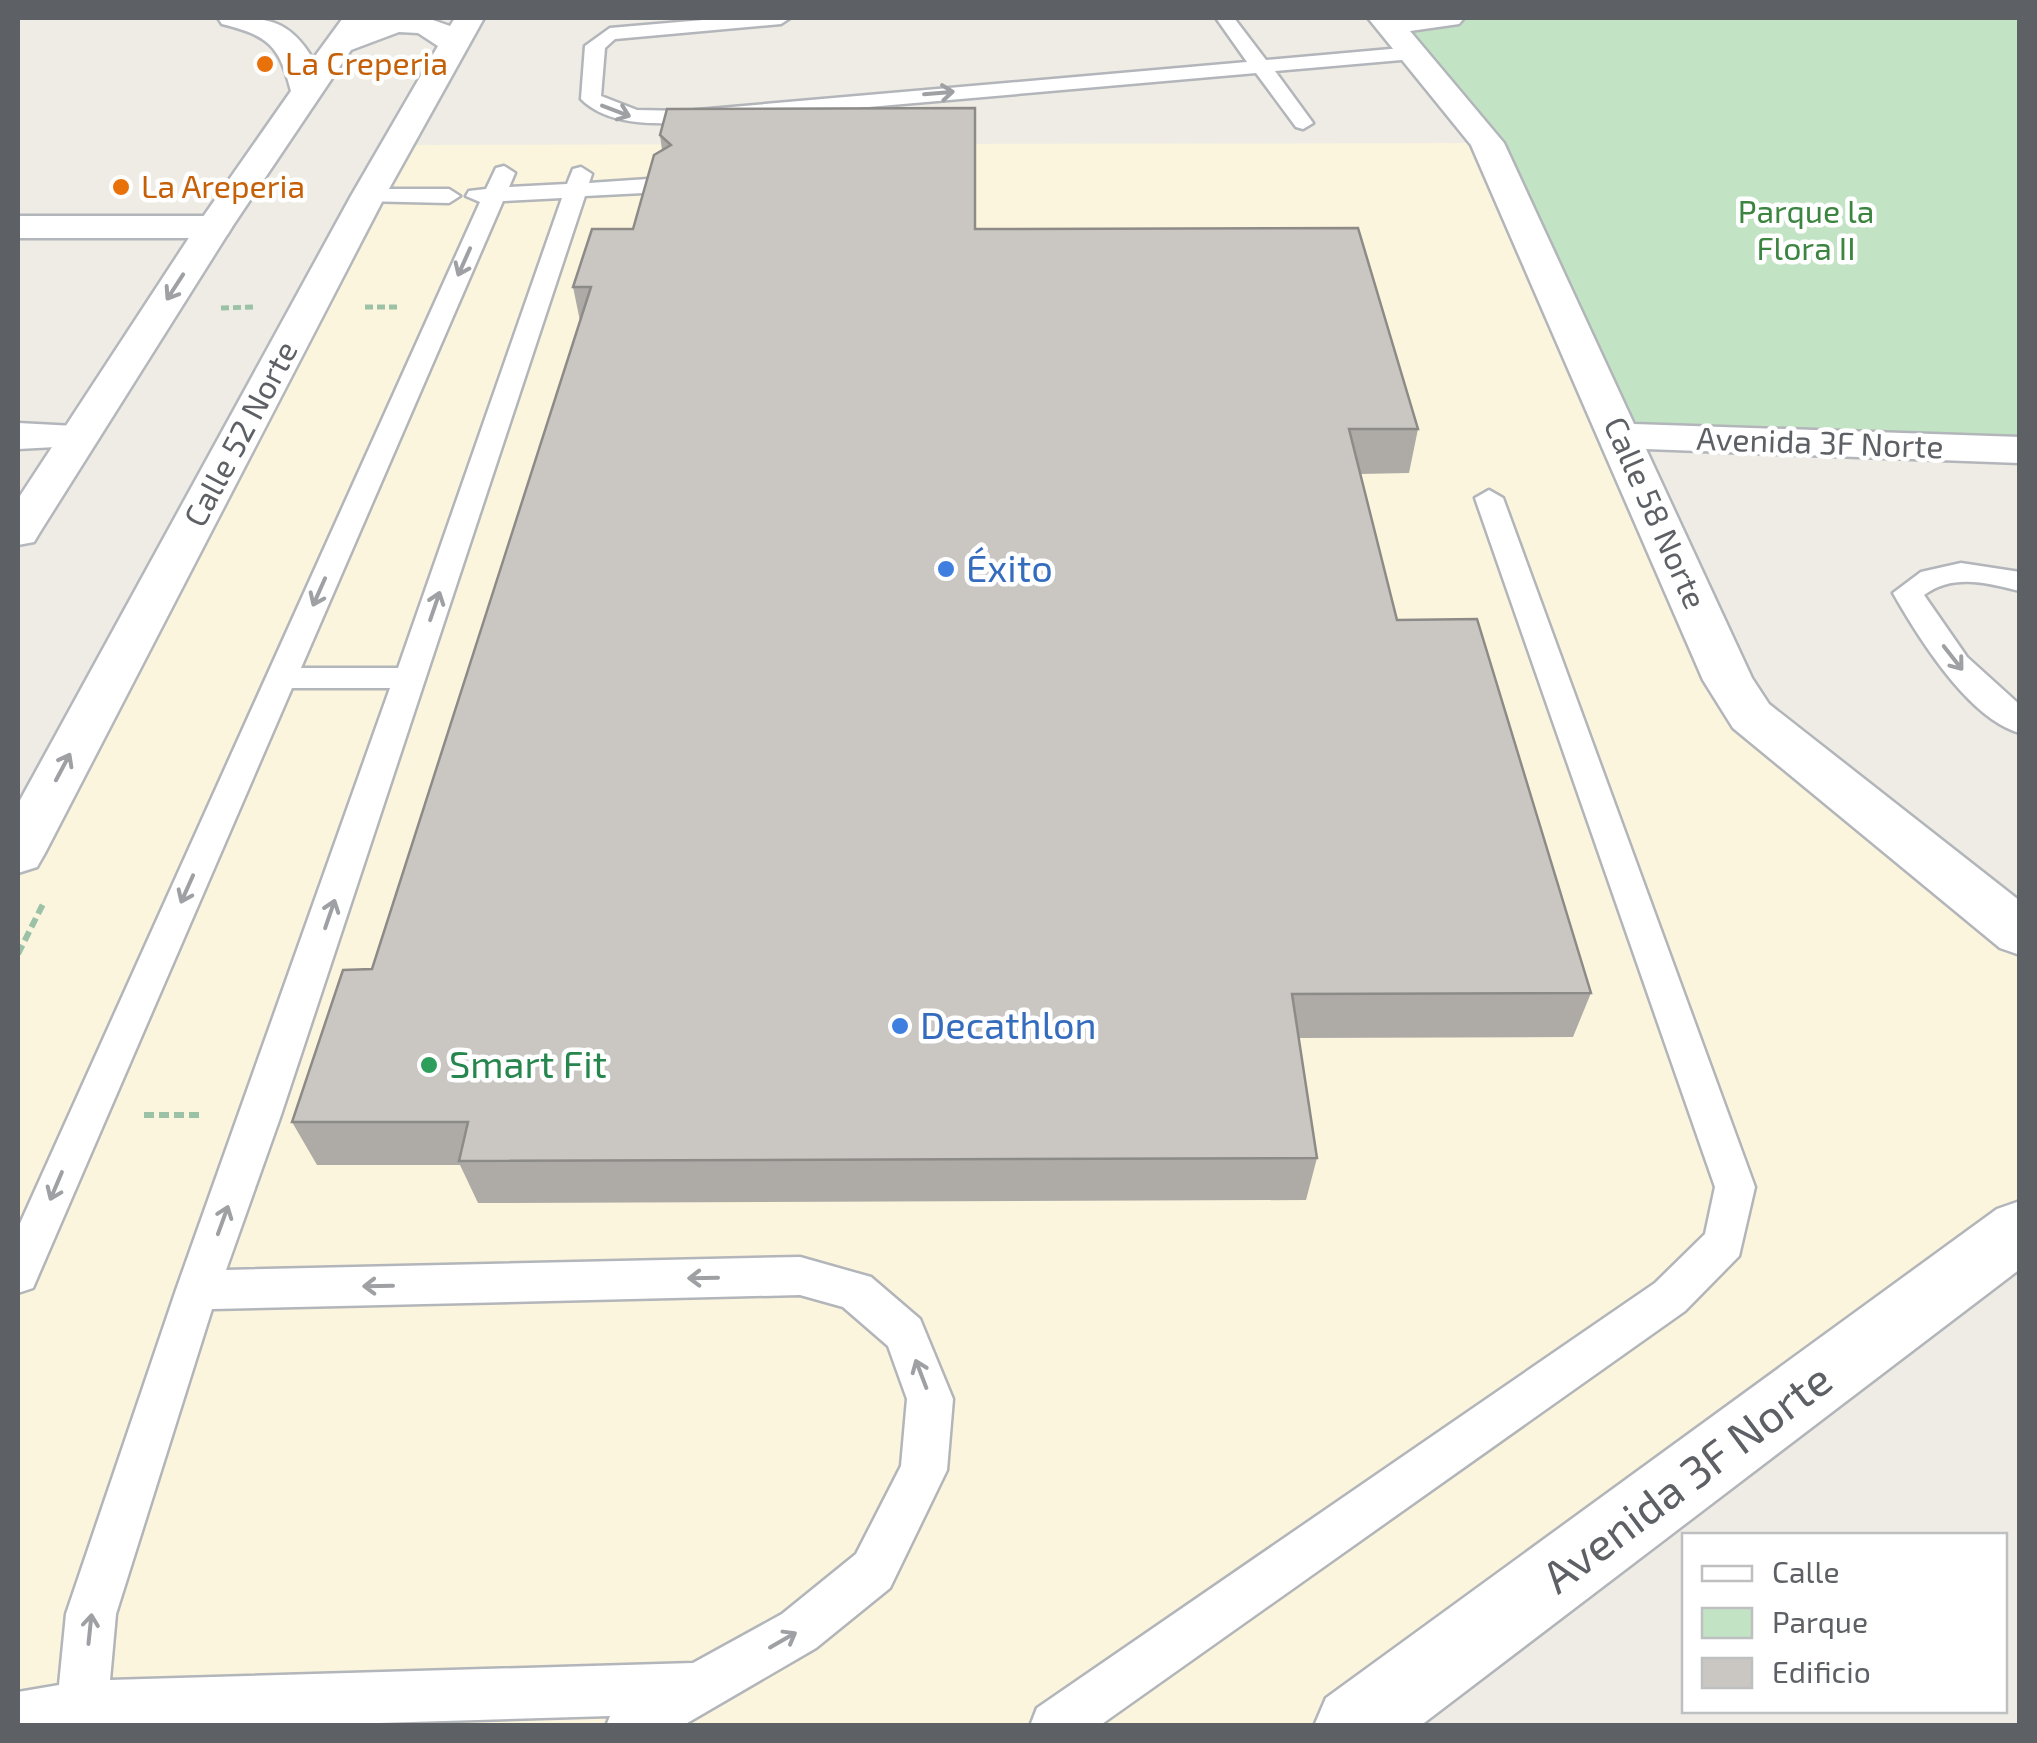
<svg xmlns="http://www.w3.org/2000/svg" width="2037" height="1743" font-family="'Exo 2',sans-serif">
	<style>
		.commercial { fill: #fcf5dd }
		.green { fill: #c3e4c4 }
		.lines { fill: none; stroke-linecap: round; stroke-linejoin: round }
		.lane-casing { stroke: #b2b5b9; stroke-width: 5 }
		.street-casing { stroke: #b2b5b9; stroke-width: 5 }
		.secondary-casing { stroke: #b4b7bc; stroke-width: 5 }
		.path-far1 { stroke: #9bc2a7; stroke-width: 5; stroke-dasharray: 8 4; stroke-linecap: butt }
		.path { stroke: #9bc2a7; stroke-width: 6; stroke-dasharray: 10 5; stroke-linecap: butt }
		.lane { fill: #fff; fill-rule: evenodd }
		.street { fill: #fff; fill-rule: evenodd }
		.secondary { fill: #fff; fill-rule: evenodd }
		.wall { fill: #aeaba7 }
		.building { fill: #cac7c2; stroke: #8d8b88; stroke-width: 2.5 }
		.oneway { stroke: #9ea0a3 }
		.food-dot { fill: #e8710a; stroke: #fff; stroke-width: 4 }
		.shop-dot { fill: #3f7fe0; stroke: #fff; stroke-width: 4 }
		.leisure-dot { fill: #2e9e5b; stroke: #fff; stroke-width: 4 }
		.labels { text-anchor: middle; stroke-width: 9; stroke-linejoin: round; paint-order: stroke }
		.far-food-label { font-size: 32px; fill: #c56008; stroke: #fff; text-anchor: start }
		.far-park-label { font-size: 32px; fill: #3c8541; stroke: #fff }
		.far-street-label { font-size: 32px; fill: #5d6065; stroke: #fff }
		.shop-label { font-size: 38px; fill: #366cbe; stroke: #fff; text-anchor: start }
		.leisure-label { font-size: 38px; fill: #27864d; stroke: #fff; text-anchor: start }
		.near-street-label { font-size: 45px; fill: #5d6065; stroke: #fff }
	</style>
	<rect width="100%" height="100%" fill="#eeece5"/>
	<path class="commercial" d="M 1487,143 L 1728,680 L 2019,933 L 2019,1230 L 1354,1725 L 18,1726 L 18,853 L 397,145 Z"/>
	<path class="green" d="M 1449,18 L 2019,18 L 2019,450 L 1621,436 L 1487,143 L 1389,24 Z"/>
	<g class="lines">
		<defs>
			<path id="lane" d="M 726,18 L 790,18 L 781,24 L 615,39 L 605,48 L 601,96 L 637,110 L 686,111 L 1247,62 L 1216,18 L 1234,18 L 1266,60 L 1413,47 L 1423,53 L 1413,59 L 1275,71 L 1313,123 L 1303,129 L 1296,127 L 1256,73 L 686,123 C 652,124 607,125 581,99 L 585,46 L 610,28 Z
				M 504,166 L 515,173 L 509,187 L 567,184 L 573,169 L 581,167 L 592,174 L 589,183 L 663,178 L 674,185 L 663,192 L 585,196 L 281,1115 L 226,1270 L 800,1257 L 871,1277 L 920,1319 L 953,1399 L 947,1470 L 890,1588 L 816,1648 L 682,1726 L 606,1726 L 610,1716 L 280,1726 L 18,1726 L 18,1692 L 59,1685 L 66,1614 L 176,1290 L 390,688 L 292,688 L 39,1274 L 33,1288 L 18,1293 L 18,1228 L 480,202 L 466,196 L 469,191 L 486,189 L 496,168 ZM 562,198 L 398,668 L 301,668 L 503,201 ZM 800,1295 L 843,1307 L 888,1346 L 907,1399 L 901,1466 L 856,1554 L 782,1614 L 693,1663 L 110,1680 L 116,1614 L 212,1309 Z
				M 368,189 L 449,189 L 460,196 L 449,203 L 360,201 L 357,196 L 360,191 Z
				M 1489,490 L 1503,498 L 1755,1187 L 1739,1256 L 1685,1311 L 1099,1726 L 1030,1726 L 1037,1708 L 1655,1283 L 1705,1234 L 1715,1187 L 1475,498 Z
				M 1961,563 L 2020,572 L 2020,591 C 1988,583 1953,573 1924,595 L 1967,657 L 2020,705 L 2020,733 C 1969,719 1918,637 1893,593 L 1921,572 Z"/>
			<path id="street" d="M 1368,18 L 1464,18 L 1459,24 L 1410,31 L 1504,143 L 1634,424 L 2020,437 L 2020,463 L 1646,449 L 1752,678 L 1769,704 L 2020,901 L 2020,955 L 2000,948 L 1733,728 L 1703,680 L 1471,145 Z
				M 18,216 L 214,216 L 227,219 L 232,227 L 227,235 L 214,238 L 18,238 Z
				M 18,423 L 94,427 L 100,436 L 94,445 L 18,449 Z
				M 2020,1201 L 2020,1269 L 1420,1726 L 1314,1726 L 1326,1698 L 1997,1209 Z"/>
			<path id="secondary" d="M 218,18 C 264,18 287,16 313,59 L 343,18 L 427,18 L 450,26 L 455,18 L 484,18 L 385,196 L 45,853 L 37,867 L 18,873 L 18,804 L 351,196 L 438,46 L 418,33 L 399,32 L 351,50 L 232,227 L 40,532 L 34,542 L 18,545 L 18,499 L 196,227 L 291,91 C 279,45 269,36 222,24 Z"/>
		</defs>
		<use href="#lane" class="lane-casing"/>
		<use href="#street" class="street-casing"/>
		<use href="#secondary" class="secondary-casing"/>
		<path class="path-far1" d="M 365,307 L 398,307
			M 221,308 L 253,307"/>
		<path class="path" d="M 18,954 L 44,902
			M 144,1115 L 201,1115"/>
		<use href="#lane" class="lane"/>
		<use href="#street" class="street"/>
		<use href="#secondary" class="secondary"/>
	</g>
	<path class="wall" d="M 660,135 L 976,148 L 976,229 L 1418,429 L 1409,473 L 1360,474 L 1397,620 L 1591,993 L 1573,1037 L 1298,1038 L 1317,1158 L 1306,1200 L 478,1203 L 460,1165 L 317,1165 L 292,1122 L 372,969 L 580,321 L 573,287 L 633,229 L 662,150 Z"/>
	<path class="building" d="M 975,108 L 975,229 L 1358,228 L 1418,429 L 1349,429 L 1397,620 L 1477,619 L 1591,993 L 1292,994 L 1317,1158 L 459,1161 L 468,1122 L 292,1122 L 343,970 L 372,969 L 591,287 L 573,287 L 592,229 L 633,229 L 654,155 L 671,145 L 660,135 L 667,109 Z"/>
	<defs><path id="oneway-shaft" d="M-6 0H5M1.5-3L5.5 0L1.5 3" fill="none" stroke-width="1.6" stroke-linecap="round" stroke-linejoin="round" transform="scale(2.5)"/></defs>
	<g class="oneway">
		<use href="#oneway-shaft" transform="translate(939 93) rotate(-5)"/>
		<use href="#oneway-shaft" transform="translate(616 111) rotate(21)"/>
		<use href="#oneway-shaft" transform="translate(464 262) rotate(114)"/>
		<use href="#oneway-shaft" transform="translate(175 287) rotate(123)"/>
		<use href="#oneway-shaft" transform="translate(319 592) rotate(114)"/>
		<use href="#oneway-shaft" transform="translate(435 606) rotate(-71)"/>
		<use href="#oneway-shaft" transform="translate(1953 658) rotate(52)"/>
		<use href="#oneway-shaft" transform="translate(63 767) rotate(-62)"/>
		<use href="#oneway-shaft" transform="translate(187 889) rotate(114)"/>
		<use href="#oneway-shaft" transform="translate(330 914) rotate(-71)"/>
		<use href="#oneway-shaft" transform="translate(56 1186) rotate(113)"/>
		<use href="#oneway-shaft" transform="translate(223 1220) rotate(-70)"/>
		<use href="#oneway-shaft" transform="translate(703 1278) rotate(179)"/>
		<use href="#oneway-shaft" transform="translate(378 1286) rotate(179)"/>
		<use href="#oneway-shaft" transform="translate(921 1374) rotate(-111)"/>
		<use href="#oneway-shaft" transform="translate(90 1629) rotate(-84)"/>
		<use href="#oneway-shaft" transform="translate(783 1640) rotate(-30)"/>
	</g>
	<g class="food-dot">
		<circle cx="265" cy="64" r="10"/>
		<circle cx="121" cy="187" r="10"/>
	</g>
	<g class="shop-dot">
		<circle cx="946" cy="569" r="10"/>
		<circle cx="900" cy="1026" r="10"/>
	</g>
	<circle class="leisure-dot" cx="429" cy="1065" r="10"/>
	<g class="labels">
		<g class="far-food-label">
			<text x="285" y="75">La Creperia</text>
			<text x="141" y="198">La Areperia</text>
		</g>
		<g class="far-park-label">
			<text x="1806" y="223">Parque la<tspan x="1806" dy="37">Flora II</tspan></text>
		</g>
		<g class="far-street-label">
			<text transform="translate(241 434) rotate(-62)" y="11">Calle 52 Norte</text>
			<text transform="translate(1820 443) rotate(2)" y="11">Avenida 3F Norte</text>
			<text transform="translate(1655 513) rotate(66)" y="11">Calle 58 Norte</text>
		</g>
		<g class="shop-label">
			<text x="966" y="582">Éxito</text>
			<text x="920" y="1039">Decathlon</text>
		</g>
		<g class="leisure-label">
			<text x="449" y="1078">Smart Fit</text>
		</g>
		<g class="near-street-label">
			<text transform="translate(1687 1478) rotate(-37)" y="16">Avenida 3F Norte</text>
		</g>
	</g>
	<rect width="2037" height="1743" fill="none" stroke="#5d6065" stroke-width="40"/>
	<rect x="1682" y="1533" width="325" height="180" fill="#ffffff" stroke="#bebfc1" stroke-width="2.5"/>
	<rect x="1702" y="1566" width="50" height="15" fill="#ffffff" stroke="#bebfc1" stroke-width="2.5"/>
	<text x="1772" y="1583" font-size="30" fill="#5d6065">Calle</text>
	<rect x="1702" y="1608" width="50" height="30" fill="#c3e4c4" stroke="#bebfc1" stroke-width="2.5"/>
	<text x="1772" y="1633" font-size="30" fill="#5d6065">Parque</text>
	<rect x="1702" y="1658" width="50" height="30" fill="#cac7c2" stroke="#bebfc1" stroke-width="2.5"/>
	<text x="1772" y="1683" font-size="30" fill="#5d6065">Edificio</text>
</svg>
